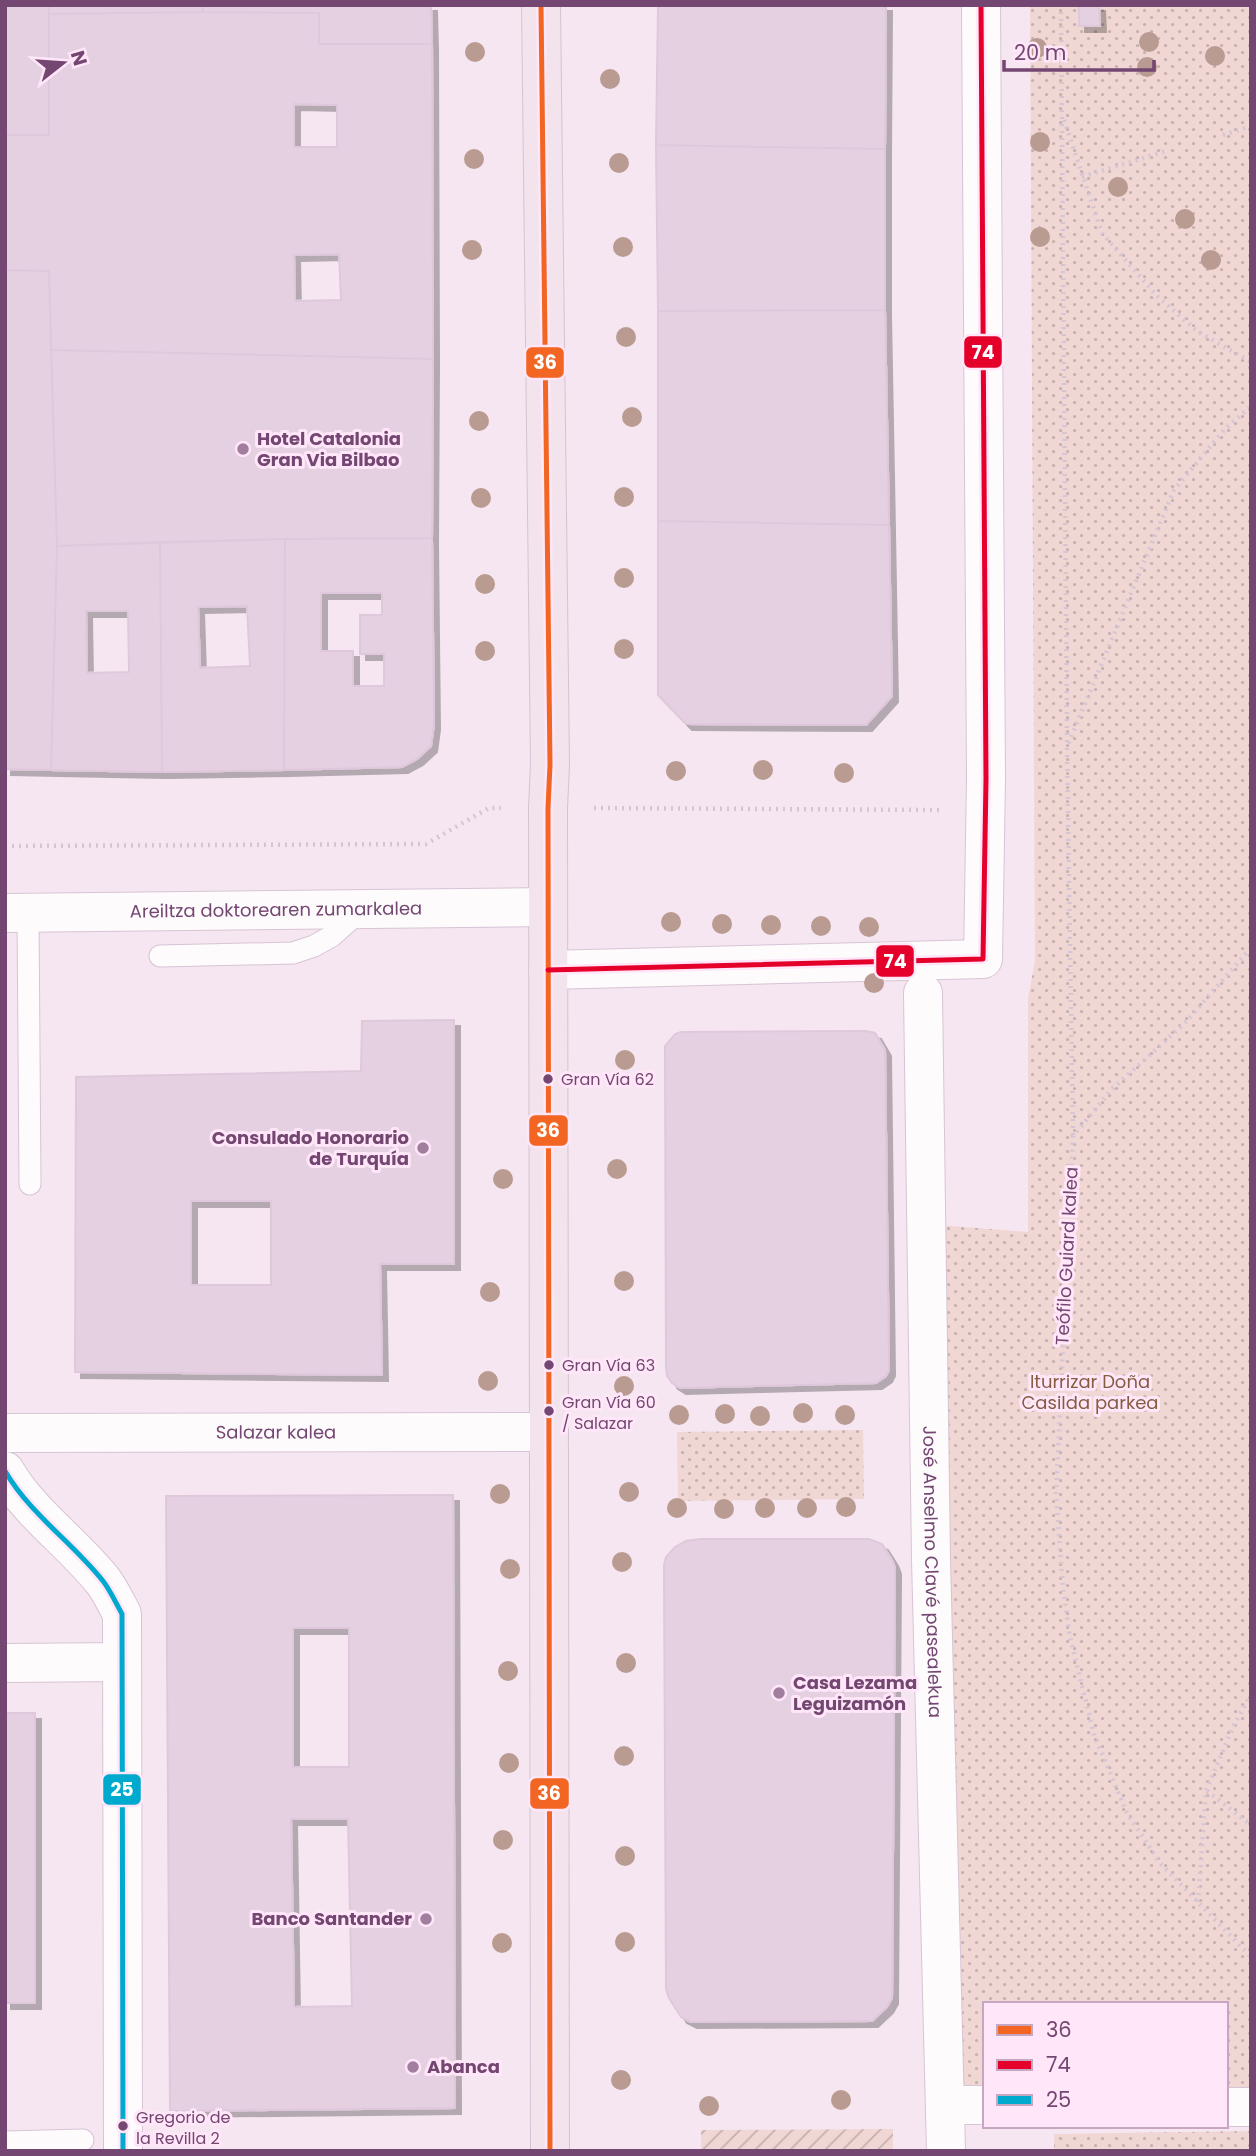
<svg xmlns="http://www.w3.org/2000/svg" width="1256" height="2156" font-family="Poppins,sans-serif">
	<style>
		.grass { fill: url(#grass-dots) }
		.garden { fill: url(#garden-furrows) }
		.building { fill: #e5d0e2; stroke: #dfc8dc; stroke-width: 2; fill-rule: evenodd; filter: url(#shadow) }
		.lines { fill: none; stroke-linecap: round; stroke-linejoin: round }
		.lane-casing { stroke: #d7c4d4; stroke-width: 23 }
		.street-casing { stroke: #d7c4d4; stroke-width: 40 }
		.primary-casing { stroke: #d5c3d3; stroke-width: 40 }
		.path { stroke: #d5c5d4; stroke-width: 4.5; stroke-dasharray: 2 5; stroke-linecap: butt }
		.lane { stroke: #fefbfd; stroke-width: 21 }
		.street { stroke: #fefbfd; stroke-width: 38 }
		.primary { stroke: #f2e3ed; stroke-width: 38 }
		.bus-1-casing { stroke: #ffe6f8; stroke-width: 10 }
		.bus-2-casing { stroke: #ffe6f8; stroke-width: 10 }
		.bus-3-casing { stroke: #ffe6f8; stroke-width: 10 }
		.bus-1 { stroke: #f26522; stroke-width: 5 }
		.bus-2 { stroke: #e4002b; stroke-width: 5 }
		.bus-3 { stroke: #00a9ce; stroke-width: 5 }
		.tree { fill: #b99b91 }
		.poi-dot { fill: #a27e9e; stroke: #ffe6f8; stroke-width: 2.5 }
		.bus-dot { fill: #744672; stroke: #ffe6f8; stroke-width: 2.5 }
		.labels { text-anchor: middle; stroke-width: 6; stroke-linejoin: round; paint-order: stroke }
		.bus-label { font-size: 16px; fill: #744672; stroke: #ffe6f8; text-anchor: start }
		.poi-label { font-size: 18px; font-weight: bold; fill: #744672; stroke: #ffe6f8; text-anchor: start }
		.street-label { font-size: 18px; fill: #744672; stroke: #ffe6f8 }
		.park-label { font-size: 18px; fill: #875d42; stroke: #ffe6f8 }
		.line-badge { stroke: #ffe6f8; stroke-width: 2.5 }
		.badge-label { font-size: 19px; text-anchor: middle; font-weight: bold; fill: #fff }
	</style>
	<defs>
		<pattern id="grass-dots" width="8" height="8" patternUnits="userSpaceOnUse" patternTransform="scale(1.75)"><rect width="8" height="8" fill="#f0d7d4"/><path d="M2 2h.1M6 6h.1" fill="none" stroke="#c7b0b0" stroke-width="1.8" stroke-linecap="round"/></pattern>
		<pattern id="garden-furrows" width="10" height="10" patternUnits="userSpaceOnUse" patternTransform="scale(1.75)"><rect width="10" height="10" fill="#f0d7d4"/><path d="M-1 1l2-2M0 10L10 0M9 11l2-2" fill="none" stroke="#c7b0b0"/></pattern>
		<filter id="shadow"><feDropShadow dx="6" dy="6" stdDeviation="0" flood-color="#0004"/></filter>
	</defs>
	<rect width="100%" height="100%" fill="#f6e6f1"/>
	<path class="grass" d="M 1030,5 L 1251,5 L 1251,2091 L 1226,2091 L 1226,2004 L 985,2004 L 985,2089 L 945,2089 L 925,1224 L 1028,1232 L 1028,998 L 1035,961 Z
		M 863,1430 L 864,1499 L 678,1501 L 677,1432 Z
		M 1251,2131 L 1251,2151 L 1054,2151 L 1054,2134 Z"/>
	<path class="garden" d="M 893,2129 L 893,2151 L 701,2151 L 701,2130 Z"/>
	<path class="building" d="M 5,5 L 49,5 L 49,135 L 5,135 Z
		M 49,5 L 203,5 L 203,12 L 49,14 Z
		M 203,5 L 431,5 L 432,44 L 319,44 L 319,13 L 203,12 Z
		M 658,5 L 886,5 L 885,149 L 656,145 Z
		M 1079,5 L 1099,5 L 1100,26 L 1079,26 Z
		M 203,12 L 319,13 L 319,44 L 432,44 L 433,359 L 51,350 L 49,271 L 5,270 L 5,135 L 49,135 L 49,14 ZM 294,104 L 337,105 L 337,147 L 294,147 ZM 339,254 L 341,300 L 295,301 L 294,255 Z
		M 656,145 L 885,149 L 885,310 L 658,311 Z
		M 5,270 L 49,271 L 57,546 L 51,770 L 5,769 Z
		M 885,310 L 889,525 L 658,521 L 658,311 Z
		M 51,350 L 433,359 L 432,538 L 285,539 L 57,546 Z
		M 658,521 L 889,525 L 892,696 L 866,725 L 686,724 L 658,695 Z
		M 432,538 L 434,724 L 431,746 L 417,759 L 402,767 L 284,770 L 285,539 ZM 321,593 L 382,593 L 382,615 L 360,615 L 360,654 L 384,654 L 384,686 L 353,686 L 353,651 L 321,651 Z
		M 285,539 L 284,770 L 162,772 L 160,542 ZM 247,606 L 250,666 L 200,668 L 198,607 Z
		M 160,542 L 162,772 L 51,770 L 57,546 ZM 86,611 L 128,611 L 129,672 L 87,673 Z
		M 454,1020 L 454,1264 L 380,1264 L 382,1375 L 75,1372 L 76,1077 L 361,1071 L 362,1021 ZM 191,1201 L 271,1201 L 271,1285 L 191,1285 Z
		M 866,1031 L 875,1033 L 885,1050 L 889,1370 L 886,1376 L 876,1383 L 680,1388 L 672,1383 L 667,1376 L 666,1367 L 665,1046 L 675,1034 L 681,1032 Z
		M 453,1495 L 455,2108 L 170,2111 L 166,1496 ZM 293,1628 L 349,1628 L 349,1767 L 293,1767 ZM 291,1819 L 348,1819 L 352,2006 L 294,2007 Z
		M 700,1539 L 869,1539 L 882,1544 L 892,1560 L 895,1568 L 892,1998 L 887,2007 L 872,2021 L 691,2022 L 681,2017 L 669,1998 L 666,1989 L 664,1565 L 666,1557 L 675,1547 L 686,1541 Z
		M 5,1713 L 35,1713 L 35,2003 L 5,2003 Z"/>
	<g class="lines">
		<defs>
			<path id="lane" d="M 28,913 L 30,1184
				M 160,956 L 293,953 L 314,946 L 332,936 L 361,910
				M 5,2142 L 83,2140"/>
			<g id="street">
				<path id="s1" d="M 5,913 L 548,907"/>
				<path d="M 548,970 L 983,959 L 986,779 L 981,5"/>
				<path id="s2" d="M 923,993 L 931,1559 L 946,2151"/>
				<path id="s3" d="M 5,1433 L 549,1432"/>
				<path d="M 5,1471 C 30,1514 72,1542 103,1581 C 110,1590 116,1603 122,1614 L 123,2151"/>
				<path d="M 5,1663 L 122,1662"/>
				<path d="M 945,2105 L 985,2105"/>
				<path d="M 1226,2107 L 1251,2107"/>
			</g>
			<path id="primary" d="M 541,5 L 550,765 L 548,808 L 550,2151"/>
		</defs>
		<use href="#lane" class="lane-casing"/>
		<use href="#street" class="street-casing"/>
		<use href="#primary" class="primary-casing"/>
		<path class="path" d="M 1061,5 L 1067,742
			M 1064,120 L 1102,233 L 1157,296 L 1197,331 L 1251,362
			M 1223,135 L 1251,126
			M 1082,177 L 1166,151
			M 594,808 L 939,810
			M 5,846 L 426,844 L 489,808 L 501,808
			M 1251,948 L 1184,1024 L 1112,1089 L 1073,1136 L 1056,1495 L 1063,1588 L 1070,1637 L 1094,1734 L 1126,1811 L 1160,1863 L 1251,1957
			M 1073,1135 L 1067,747 L 1174,490 L 1224,430 L 1251,406
			M 1207,1791 L 1251,1825
			M 1198,1902 L 1206,1791 L 1233,1727 L 1251,1694"/>
		<use href="#lane" class="lane"/>
		<use href="#street" class="street"/>
		<use href="#primary" class="primary"/>
		<defs>
			<path id="bus-1" d="M 541,5 L 550,765 L 548,808 L 550,2151"/>
			<path id="bus-2" d="M 548,970 L 983,959 L 986,779 L 981,5"/>
			<path id="bus-3" d="M 5,1471 C 30,1514 72,1542 103,1581 C 110,1590 116,1603 122,1614 L 123,2151"/>
		</defs>
		<use href="#bus-1" class="bus-1-casing"/>
		<use href="#bus-2" class="bus-2-casing"/>
		<use href="#bus-3" class="bus-3-casing"/>
		<use href="#bus-1" class="bus-1"/>
		<use href="#bus-2" class="bus-2"/>
		<use href="#bus-3" class="bus-3"/>
	</g>
	<g class="tree">
		<circle cx="1149" cy="42" r="10"/>
		<circle cx="1037" cy="48" r="10"/>
		<circle cx="475" cy="52" r="10"/>
		<circle cx="1215" cy="56" r="10"/>
		<circle cx="1147" cy="67" r="10"/>
		<circle cx="610" cy="79" r="10"/>
		<circle cx="1040" cy="142" r="10"/>
		<circle cx="474" cy="159" r="10"/>
		<circle cx="619" cy="163" r="10"/>
		<circle cx="1118" cy="187" r="10"/>
		<circle cx="1185" cy="219" r="10"/>
		<circle cx="1040" cy="237" r="10"/>
		<circle cx="623" cy="247" r="10"/>
		<circle cx="472" cy="250" r="10"/>
		<circle cx="1211" cy="260" r="10"/>
		<circle cx="626" cy="337" r="10"/>
		<circle cx="632" cy="417" r="10"/>
		<circle cx="479" cy="421" r="10"/>
		<circle cx="624" cy="497" r="10"/>
		<circle cx="481" cy="498" r="10"/>
		<circle cx="624" cy="578" r="10"/>
		<circle cx="485" cy="584" r="10"/>
		<circle cx="624" cy="649" r="10"/>
		<circle cx="485" cy="651" r="10"/>
		<circle cx="763" cy="770" r="10"/>
		<circle cx="676" cy="771" r="10"/>
		<circle cx="844" cy="773" r="10"/>
		<circle cx="671" cy="922" r="10"/>
		<circle cx="722" cy="924" r="10"/>
		<circle cx="771" cy="925" r="10"/>
		<circle cx="821" cy="926" r="10"/>
		<circle cx="869" cy="927" r="10"/>
		<circle cx="874" cy="983" r="10"/>
		<circle cx="625" cy="1060" r="10"/>
		<circle cx="617" cy="1169" r="10"/>
		<circle cx="503" cy="1179" r="10"/>
		<circle cx="624" cy="1281" r="10"/>
		<circle cx="490" cy="1292" r="10"/>
		<circle cx="488" cy="1381" r="10"/>
		<circle cx="624" cy="1386" r="10"/>
		<circle cx="803" cy="1413" r="10"/>
		<circle cx="725" cy="1414" r="10"/>
		<circle cx="679" cy="1415" r="10"/>
		<circle cx="845" cy="1415" r="10"/>
		<circle cx="760" cy="1416" r="10"/>
		<circle cx="629" cy="1492" r="10"/>
		<circle cx="500" cy="1494" r="10"/>
		<circle cx="846" cy="1507" r="10"/>
		<circle cx="677" cy="1508" r="10"/>
		<circle cx="765" cy="1508" r="10"/>
		<circle cx="807" cy="1508" r="10"/>
		<circle cx="724" cy="1509" r="10"/>
		<circle cx="622" cy="1562" r="10"/>
		<circle cx="510" cy="1569" r="10"/>
		<circle cx="626" cy="1663" r="10"/>
		<circle cx="508" cy="1671" r="10"/>
		<circle cx="624" cy="1756" r="10"/>
		<circle cx="509" cy="1763" r="10"/>
		<circle cx="503" cy="1840" r="10"/>
		<circle cx="625" cy="1856" r="10"/>
		<circle cx="625" cy="1942" r="10"/>
		<circle cx="502" cy="1943" r="10"/>
		<circle cx="621" cy="2080" r="10"/>
		<circle cx="841" cy="2100" r="10"/>
		<circle cx="709" cy="2106" r="10"/>
	</g>
	<g class="poi-dot">
		<circle cx="243" cy="449" r="7"/>
		<circle cx="423" cy="1148" r="7"/>
		<circle cx="779" cy="1693" r="7"/>
		<circle cx="426" cy="1919" r="7"/>
		<circle cx="413" cy="2067" r="7"/>
	</g>
	<g class="bus-dot">
		<circle cx="548" cy="1079" r="6"/>
		<circle cx="549" cy="1365" r="6"/>
		<circle cx="549" cy="1411" r="6"/>
		<circle cx="123" cy="2126" r="6"/>
	</g>
	<g class="labels">
		<g class="bus-label">
			<text x="561" y="1085">Gran Vía 62</text>
			<text x="562" y="1371">Gran Vía 63</text>
			<text x="562" y="1408">Gran Vía 60<tspan x="562" dy="21">/ Salazar</tspan></text>
			<text x="136" y="2123">Gregorio de<tspan x="136" dy="21">la Revilla 2</tspan></text>
		</g>
		<g class="poi-label">
			<text x="257" y="445">Hotel Catalonia<tspan x="257" dy="21">Gran Via Bilbao</tspan></text>
			<text x="409" y="1144" text-anchor="end">Consulado Honorario<tspan x="409" dy="21">de Turquía</tspan></text>
			<text x="793" y="1689">Casa Lezama<tspan x="793" dy="21">Leguizamón</tspan></text>
			<text x="412" y="1925" text-anchor="end">Banco Santander</text>
			<text x="427" y="2073">Abanca</text>
		</g>
		<g class="street-label">
			<text dy="6" stroke="none"><textPath href="#s1" startOffset="271">Areiltza doktorearen zumarkalea</textPath></text>
			<text transform="translate(1067 1256) rotate(-87)" y="6">Teófilo Guiard kalea</text>
			<text dy="6" stroke="none"><textPath href="#s3" startOffset="271">Salazar kalea</textPath></text>
			<text dy="6" stroke="none"><textPath href="#s2" startOffset="579">José Anselmo Clavé pasealekua</textPath></text>
		</g>
		<g class="park-label">
			<text x="1090" y="1388">Iturrizar Doña<tspan x="1090" dy="21">Casilda parkea</tspan></text>
		</g>
	</g>
	<g class="line-badge">
		<rect x="963" y="335" width="40" height="34" rx="7" fill="#e4002b"/>
		<rect x="525" y="346" width="40" height="33" rx="7" fill="#f26522"/>
		<rect x="875" y="944" width="40" height="34" rx="7" fill="#e4002b"/>
		<rect x="528" y="1114" width="41" height="33" rx="7" fill="#f26522"/>
		<rect x="102" y="1773" width="40" height="33" rx="7" fill="#00a9ce"/>
		<rect x="529" y="1777" width="41" height="33" rx="7" fill="#f26522"/>
	</g>
	<g class="badge-label">
		<text x="983" y="359">74</text>
		<text x="545" y="369">36</text>
		<text x="895" y="968">74</text>
		<text x="548" y="1137">36</text>
		<text x="122" y="1796">25</text>
		<text x="549" y="1800">36</text>
	</g>
	<rect width="1256" height="2156" fill="none" stroke="#744672" stroke-width="14"/>
	<rect x="983" y="2002" width="245" height="126" fill="#ffe6f8" stroke="#c7a6c2" stroke-width="2"/>
	<rect x="997" y="2025" width="35" height="10" fill="#f26522" stroke="#c7a6c2" stroke-width="2"/>
	<text x="1046" y="2037" font-size="21" fill="#744672">36</text>
	<rect x="997" y="2060" width="35" height="10" fill="#e4002b" stroke="#c7a6c2" stroke-width="2"/>
	<text x="1046" y="2072" font-size="21" fill="#744672">74</text>
	<rect x="997" y="2095" width="35" height="10" fill="#00a9ce" stroke="#c7a6c2" stroke-width="2"/>
	<text x="1046" y="2107" font-size="21" fill="#744672">25</text>
	<g transform="translate(63 63) rotate(73)" stroke="#ffe6f8" stroke-width="5" paint-order="stroke">
	<path d="M0-5L12 26L0 18L-12 26Z" fill="#744672"/>
	<text y="-10" font-size="19" font-weight="bold" text-anchor="middle" fill="#744672">N</text>
	</g>
	<path d="M1004 60v10h150v-10" fill="none" stroke="#744672" stroke-width="3.5"/>
	<text x="1014" y="60" font-size="21" fill="#744672" stroke="#ffe6f8" stroke-width="5" paint-order="stroke">20 m</text>
</svg>
